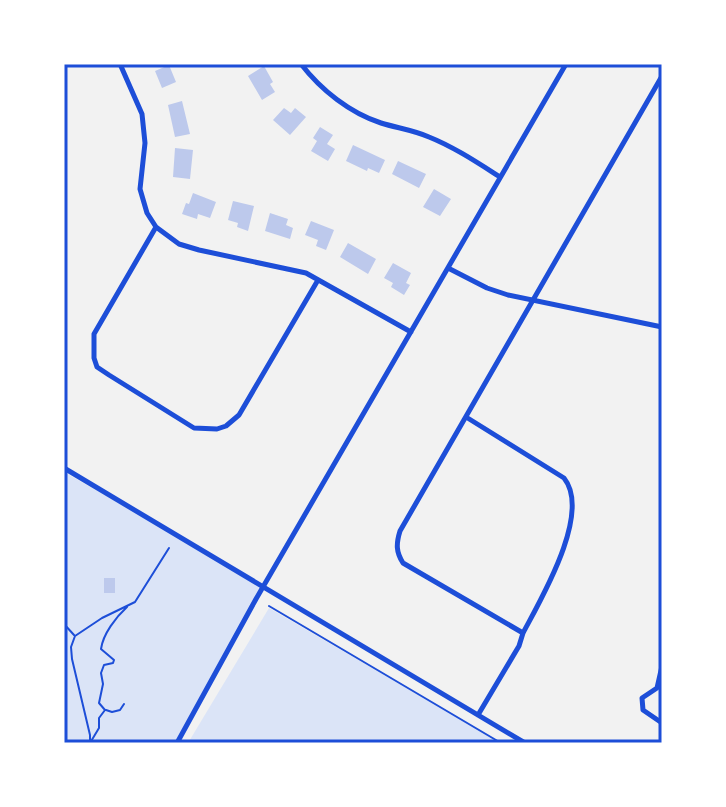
<svg xmlns="http://www.w3.org/2000/svg" width="726" height="807" font-family="Ubuntu,sans-serif">
	<style>
		.green { fill: #dbe4f7 }
		.building { fill: #bdc9ec }
		.lines { fill: none; stroke-linecap: round; stroke-linejoin: round }
		.path { stroke: #1d4ed8; stroke-width: 2 }
		.minor { stroke: #1d4ed8; stroke-width: 5 }
		.neatline { fill: none; stroke: #1d4ed8; stroke-width: 3 }
	</style>
	<rect width="100%" height="100%" fill="#f2f2f2"/>
	<path class="green" d="M 64,472 L 264,586 L 177,743 L 64,743 Z
		M 269,608 L 501,743 L 188,743 Z"/>
	<path class="building" d="M 169,65 L 176,82 L 162,88 L 155,71 Z
		M 264,66 L 273,82 L 270,84 L 275,92 L 262,100 L 248,76 Z
		M 182,101 L 190,134 L 175,137 L 168,105 Z
		M 284,108 L 291,113 L 295,108 L 306,117 L 290,135 L 273,120 Z
		M 320,127 L 333,135 L 327,144 L 335,149 L 328,161 L 311,151 L 317,141 L 313,138 Z
		M 353,145 L 385,160 L 379,173 L 368,168 L 367,171 L 346,161 Z
		M 175,148 L 193,150 L 190,179 L 173,177 Z
		M 398,161 L 426,174 L 419,188 L 392,174 Z
		M 434,189 L 451,199 L 440,216 L 423,207 Z
		M 193,193 L 216,202 L 210,218 L 198,214 L 197,219 L 182,214 L 186,203 L 189,204 Z
		M 233,201 L 254,206 L 248,231 L 237,227 L 238,223 L 228,220 Z
		M 270,213 L 288,219 L 286,225 L 293,228 L 290,239 L 265,231 Z
		M 311,221 L 334,230 L 326,250 L 316,246 L 318,240 L 305,235 Z
		M 348,243 L 376,259 L 368,274 L 340,257 Z
		M 393,263 L 411,273 L 406,283 L 410,285 L 404,295 L 391,287 L 393,283 L 384,278 Z
		M 104,578 L 115,578 L 115,593 L 104,593 Z"/>
	<g class="lines">
		<path class="path" d="M 269,606 L 501,743
			M 64,624 L 74,635
			M 106,710 L 112,712 L 120,710 L 124,704
			M 90,743 L 90,735 L 72,659 L 71,647 L 75,636 L 102,618 L 135,602 L 169,548
			M 90,743 L 99,728 L 99,718 L 105,710 L 99,703 L 103,684 L 101,673 L 104,665 L 113,663 L 114,660 L 101,649 C 103,634 116,617 127,607"/>
		<path class="minor" d="M 120,64 L 142,114 L 145,143 L 140,189 L 147,213 L 156,227 L 179,244 L 199,250 L 306,273 L 411,332
			M 301,64 C 321,90 350,113 381,123 C 397,128 413,130 429,137 C 454,147 478,163 500,177
			M 156,227 L 94,334 L 94,358 L 97,367 L 109,375 L 194,428 L 217,429 L 226,426 L 239,415 L 318,280
			M 448,268 L 487,288 L 508,295 L 662,327
			M 466,417 L 564,478 C 592,513 541,599 523,633 L 519,646 L 478,715
			M 64,468 L 525,743
			M 523,633 L 403,563 C 396,552 396,544 400,531 L 662,76
			M 662,666 L 657,688 L 642,698 L 643,710 L 662,723
			M 177,743 L 256,599 L 566,64"/>
	</g>
	<rect width="726" height="807" fill="none" stroke="#ffffff" stroke-width="132"/>
	<rect x="66" y="66" width="594" height="675" class="neatline"/>
</svg>
